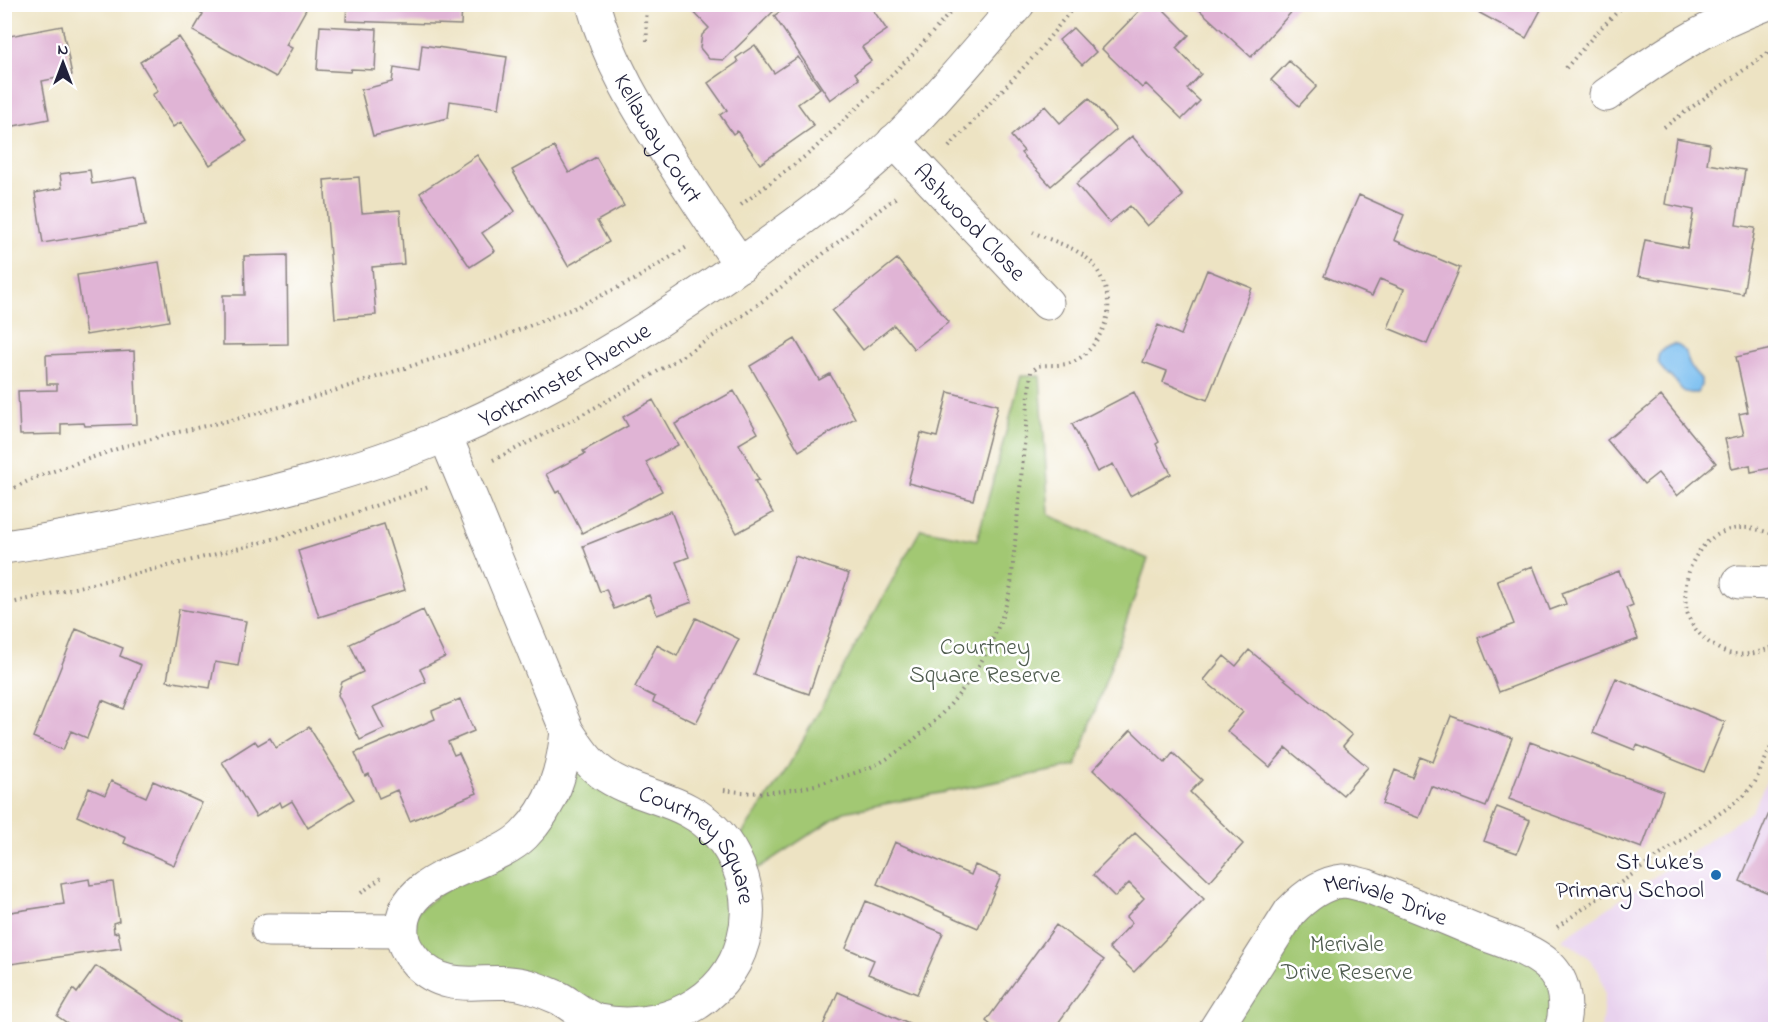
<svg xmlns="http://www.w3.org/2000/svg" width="1780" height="1034" font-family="'Indie Flower',sans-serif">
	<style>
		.built { fill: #e8d2ee }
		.green { fill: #a2c873; stroke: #627557; stroke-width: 1.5 }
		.water { fill: #79bef0; stroke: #4e7096; stroke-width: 1.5 }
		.building { fill: #e0b4d5 }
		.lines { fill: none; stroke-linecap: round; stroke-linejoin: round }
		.minor-casing { stroke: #88827f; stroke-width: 35 }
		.path { stroke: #88827f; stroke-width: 4; stroke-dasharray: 1.5 4.5; stroke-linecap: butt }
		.minor { stroke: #fff; stroke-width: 33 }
		.poi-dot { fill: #1f6fb2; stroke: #fff; stroke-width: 2 }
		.labels { text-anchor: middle; stroke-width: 5; stroke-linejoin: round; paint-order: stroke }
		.street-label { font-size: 24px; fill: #22223b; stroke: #fff }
		.park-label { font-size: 24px; fill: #4f5c4f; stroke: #fff }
		.poi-label { font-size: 24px; fill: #22223b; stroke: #fff; text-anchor: end }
	</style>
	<rect width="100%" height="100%" fill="#fff"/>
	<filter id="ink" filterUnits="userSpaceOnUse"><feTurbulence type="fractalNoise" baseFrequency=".0167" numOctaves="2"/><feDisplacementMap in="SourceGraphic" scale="12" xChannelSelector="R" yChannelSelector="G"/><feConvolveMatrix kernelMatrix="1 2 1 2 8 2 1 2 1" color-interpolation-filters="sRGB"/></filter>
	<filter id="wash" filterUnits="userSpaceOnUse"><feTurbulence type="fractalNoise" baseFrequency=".008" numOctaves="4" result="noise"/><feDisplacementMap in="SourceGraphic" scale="24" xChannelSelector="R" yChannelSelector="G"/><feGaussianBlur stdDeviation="1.35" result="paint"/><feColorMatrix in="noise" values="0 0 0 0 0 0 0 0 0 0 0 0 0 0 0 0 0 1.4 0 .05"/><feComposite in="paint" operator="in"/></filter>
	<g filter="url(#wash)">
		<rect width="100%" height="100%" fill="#ede3c3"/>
		<path class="built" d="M 1775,764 L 1775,1029 L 1601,1029 L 1605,994 L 1599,971 L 1586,955 L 1562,939 L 1752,811 Z"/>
		<path class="green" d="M 1021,376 L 1040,376 L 1049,515 L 1148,559 L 1076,766 L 844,812 L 743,878 L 744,940 L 671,1020 L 457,984 L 401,923 L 489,857 L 564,761 L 731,850 L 786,770 L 921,529 L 977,540 Z
			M 1325,885 L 1548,965 L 1561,1029 L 1215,1030 Z"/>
		<path class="water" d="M 1674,344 C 1687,348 1686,357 1691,367 C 1694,372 1698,375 1701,379 L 1701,386 L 1697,393 C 1677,394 1683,386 1671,377 C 1655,365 1651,352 1674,344 Z"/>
		<g id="blocks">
			<path class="building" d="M 197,4 L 309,4 L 286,45 L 292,48 L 276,77 L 193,31 L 203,14 L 195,9 Z
				M 347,4 L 462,4 L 461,25 L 346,21 Z
				M 686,4 L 781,4 L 724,60 L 709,59 L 700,48 L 702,35 L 709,28 Z
				M 790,4 L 808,4 L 811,9 L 817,4 L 869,4 L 887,30 L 862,47 L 871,61 L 855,73 L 859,79 L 830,100 L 774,16 Z
				M 1146,4 L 1158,4 L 1189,35 L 1176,48 L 1201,74 L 1187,89 L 1200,101 L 1182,119 L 1146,84 L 1142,88 L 1102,49 Z
				M 1193,4 L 1294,4 L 1296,7 L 1251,57 Z
				M 1463,4 L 1544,4 L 1526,38 Z
				M 62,26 L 72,75 L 42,81 L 49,119 L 4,128 L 4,37 Z
				M 320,26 L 377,29 L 375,70 L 351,69 L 350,72 L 317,70 Z
				M 1073,28 L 1096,52 L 1082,65 L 1059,40 Z
				M 179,37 L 247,141 L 210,165 L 181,122 L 173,127 L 152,95 L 158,91 L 140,62 Z
				M 422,45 L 507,57 L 499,108 L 450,101 L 448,118 L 373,136 L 361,90 L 392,82 L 394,68 L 419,72 Z
				M 755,45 L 774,73 L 798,57 L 820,88 L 798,104 L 814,126 L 760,164 L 737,131 L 733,134 L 720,115 L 727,110 L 708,83 L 738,62 L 736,58 Z
				M 1289,61 L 1317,86 L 1299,106 L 1271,80 Z
				M 1089,98 L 1116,130 L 1051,186 L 1021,153 L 1024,151 L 1011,136 L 1045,106 L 1060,123 Z
				M 1132,136 L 1183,196 L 1147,226 L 1130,206 L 1109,223 L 1076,184 Z
				M 1676,138 L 1710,144 L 1707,164 L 1745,170 L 1736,225 L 1755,228 L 1743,294 L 1638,276 L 1645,240 L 1687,248 L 1694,210 L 1665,204 Z
				M 554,147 L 569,173 L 596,157 L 624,206 L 597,221 L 609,242 L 568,266 L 512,170 Z
				M 477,155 L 515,211 L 482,233 L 495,251 L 470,267 L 420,193 Z
				M 90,170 L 92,184 L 136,177 L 145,226 L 43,243 L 35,193 L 62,188 L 60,174 Z
				M 359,177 L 362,213 L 400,210 L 404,264 L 372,267 L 376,315 L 335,318 L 324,180 Z
				M 1359,195 L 1404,215 L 1394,240 L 1460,268 L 1427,344 L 1388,328 L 1404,289 L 1380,279 L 1372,296 L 1324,276 Z
				M 287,255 L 288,344 L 223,345 L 223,295 L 245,295 L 244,256 Z
				M 897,259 L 949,322 L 914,349 L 894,325 L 863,350 L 832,311 Z
				M 159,262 L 169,321 L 86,335 L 77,275 Z
				M 1207,270 L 1252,288 L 1207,400 L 1163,382 L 1167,371 L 1143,362 L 1158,325 L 1181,335 Z
				M 795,339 L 819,380 L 830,374 L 855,418 L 799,451 L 750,366 Z
				M 1776,348 L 1776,467 L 1751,472 L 1750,465 L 1732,469 L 1725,439 L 1744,435 L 1739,414 L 1748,412 L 1736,357 Z
				M 134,351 L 137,424 L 85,426 L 84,423 L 61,424 L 61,434 L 20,435 L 18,391 L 57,390 L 57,384 L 47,384 L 46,355 Z
				M 734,391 L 758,433 L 739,444 L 759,480 L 755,481 L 773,513 L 737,533 L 675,424 Z
				M 948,392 L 998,405 L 973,500 L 908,483 L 921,433 L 937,437 Z
				M 1134,392 L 1159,442 L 1156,444 L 1171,474 L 1130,496 L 1113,464 L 1097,472 L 1072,424 Z
				M 1661,396 L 1716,463 L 1677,496 L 1658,473 L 1644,484 L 1607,440 Z
				M 653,400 L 678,445 L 646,462 L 662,491 L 582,533 L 560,491 L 556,493 L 546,474 L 585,454 L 583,451 L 628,426 L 623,417 Z
				M 671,511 L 689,557 L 676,562 L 692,602 L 657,615 L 649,595 L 614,609 L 606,589 L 600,592 L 583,546 Z
				M 384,524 L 405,590 L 319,617 L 298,551 Z
				M 795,556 L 849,574 L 809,694 L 754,675 Z
				M 1533,566 L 1550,610 L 1566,604 L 1562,593 L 1619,571 L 1633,605 L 1626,608 L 1638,639 L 1499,692 L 1478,638 L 1514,624 L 1497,580 Z
				M 179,609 L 246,621 L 238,666 L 215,662 L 210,688 L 167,681 Z
				M 423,610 L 445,657 L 420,669 L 426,682 L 373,707 L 384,729 L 360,740 L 338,695 L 342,682 L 363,672 L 350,644 Z
				M 696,618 L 739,639 L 696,723 L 653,702 L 655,697 L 635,687 L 657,645 L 677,656 Z
				M 76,629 L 123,648 L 120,656 L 141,665 L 124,709 L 102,700 L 87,738 L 71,731 L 63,750 L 33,737 Z
				M 1249,650 L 1352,735 L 1343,746 L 1368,767 L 1343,795 L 1286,748 L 1270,767 L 1227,731 L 1243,712 L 1204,680 L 1224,656 L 1236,666 Z
				M 1616,678 L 1725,722 L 1704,772 L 1637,745 L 1635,750 L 1593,733 Z
				M 460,699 L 474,731 L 448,742 L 454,755 L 459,753 L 477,793 L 410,821 L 397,790 L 379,798 L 369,774 L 365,776 L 355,753 L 435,719 L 432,711 Z
				M 1451,716 L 1512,738 L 1486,807 L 1431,786 L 1419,818 L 1382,804 L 1395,770 L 1412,777 L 1420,757 L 1433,762 Z
				M 309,727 L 354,799 L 308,828 L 292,801 L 282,807 L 280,802 L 256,817 L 222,762 L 255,741 L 258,745 L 270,738 L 276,748 Z
				M 1131,730 L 1165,763 L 1173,753 L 1202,780 L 1190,792 L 1243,844 L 1210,881 L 1093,770 Z
				M 1530,742 L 1663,791 L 1642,848 L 1509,799 Z
				M 111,781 L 146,797 L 153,781 L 202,803 L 174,865 L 124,843 L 126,838 L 77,816 L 89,788 L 105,795 Z
				M 1497,807 L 1530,820 L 1517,853 L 1484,841 Z
				M 1770,811 L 1776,814 L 1776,896 L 1740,881 Z
				M 1135,833 L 1204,899 L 1134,972 L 1109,948 L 1132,923 L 1126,917 L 1144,898 L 1129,883 L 1115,897 L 1093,875 Z
				M 895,842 L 971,875 L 975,865 L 1001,876 L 978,928 L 877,884 Z
				M 89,879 L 90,885 L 113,882 L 119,921 L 113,923 L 114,933 L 118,932 L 121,948 L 4,965 L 4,913 L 64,904 L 61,884 Z
				M 866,901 L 943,933 L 917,994 L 868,974 L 874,960 L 846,948 Z
				M 1056,925 L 1104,960 L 1053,1030 L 997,1030 L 986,1021 Z
				M 96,966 L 181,1021 L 176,1030 L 78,1030 L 57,1016 L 73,989 L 77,993 Z
				M 838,992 L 922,1030 L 821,1030 Z"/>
		</g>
	</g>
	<g filter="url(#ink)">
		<use href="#blocks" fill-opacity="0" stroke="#88827f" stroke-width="1.5"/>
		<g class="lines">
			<defs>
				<g id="minor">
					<path id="s1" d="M 593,4 C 609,62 639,111 672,161 C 694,196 717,231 741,265"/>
					<path d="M 1606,95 C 1658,58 1705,26 1766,4"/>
					<path id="s2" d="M 894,141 L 1047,303"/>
					<path id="s3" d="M 445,435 L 567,731 C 577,746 587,762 602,773 C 628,792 662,796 689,811 C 735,836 757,892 743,941 C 726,1003 660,1034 598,1021 C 584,1017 572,1005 559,998 C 550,994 540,990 531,987 C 490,973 452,999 417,963 C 410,955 402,944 402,933 C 397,873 490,869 524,835 C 553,806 563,770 567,731"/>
					<path id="s4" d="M 4,547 C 61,539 117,527 173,515 C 266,495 359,472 446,435 C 562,386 671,317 771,242 C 801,220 832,198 860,173 C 919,123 967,62 1018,4"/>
					<path d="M 1739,582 L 1776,583"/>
					<path d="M 268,930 L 401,931"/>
					<path id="s5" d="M 1215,1030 L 1290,912 C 1304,897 1321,883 1343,881 C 1350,881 1359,884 1367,886 C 1405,901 1444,917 1482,933 C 1504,942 1530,949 1548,965 C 1566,981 1568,1008 1561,1030"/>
				</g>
			</defs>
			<use href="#minor" class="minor-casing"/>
			<path class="path" d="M 647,41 L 646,19 L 648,4
				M 1566,68 L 1598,31 L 1625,4
				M 1664,127 L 1776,47
				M 949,147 L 1036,54 L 1076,4
				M 741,205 L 812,151 L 912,55 L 958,4
				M 493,460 C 577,419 658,375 735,321 C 791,282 843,236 898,196
				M 4,493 L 34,478 L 122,447 L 170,434 L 240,418 L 312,398 L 501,337 L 579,306 L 634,280 L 687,247
				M 1776,535 C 1764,531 1752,527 1740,528 C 1700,531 1679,574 1687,611 C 1690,626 1702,638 1714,646 C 1720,650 1728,654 1735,654 C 1749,656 1763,651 1776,646
				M 4,605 C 93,583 182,564 270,540 C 324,525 376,505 429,487
				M 724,790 C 760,796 798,791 832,780 C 852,774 874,768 891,756 C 951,717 996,655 1011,585 L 1031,372 L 1038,366 C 1050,364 1064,367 1075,361 C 1091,353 1105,330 1108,313 C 1110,296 1102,273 1090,261 C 1076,247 1051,241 1033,232
				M 361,893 L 381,878
				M 1557,927 L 1743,797 L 1755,782 L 1776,736"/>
			<use href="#minor" class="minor"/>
		</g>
	</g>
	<circle class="poi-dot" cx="1716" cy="875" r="6"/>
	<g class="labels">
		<g class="street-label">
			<text dy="8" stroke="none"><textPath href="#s1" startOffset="150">Kellaway Court</textPath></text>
			<text dy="8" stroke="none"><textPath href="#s2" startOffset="111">Ashwood Close</textPath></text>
			<text dy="8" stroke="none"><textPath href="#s4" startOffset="590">Yorkminster Avenue</textPath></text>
			<text dy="8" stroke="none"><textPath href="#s3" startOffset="501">Courtney Square</textPath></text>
			<text dy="8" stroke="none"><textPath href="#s5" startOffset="248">Merivale Drive</textPath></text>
		</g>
		<g class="park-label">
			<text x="985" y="654">Courtney<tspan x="985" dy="28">Square Reserve</tspan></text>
			<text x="1347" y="951">Merivale<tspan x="1347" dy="28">Drive Reserve</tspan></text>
		</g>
		<g class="poi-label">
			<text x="1704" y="869">St Luke’s<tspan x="1704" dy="28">Primary School</tspan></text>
		</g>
	</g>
	<rect width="1780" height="1034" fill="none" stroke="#fff" stroke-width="24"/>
	<g transform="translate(63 63)" stroke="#ffffff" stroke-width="4.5" paint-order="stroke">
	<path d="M0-4.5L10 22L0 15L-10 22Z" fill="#22223b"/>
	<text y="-9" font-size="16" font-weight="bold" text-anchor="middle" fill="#22223b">N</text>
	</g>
</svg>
